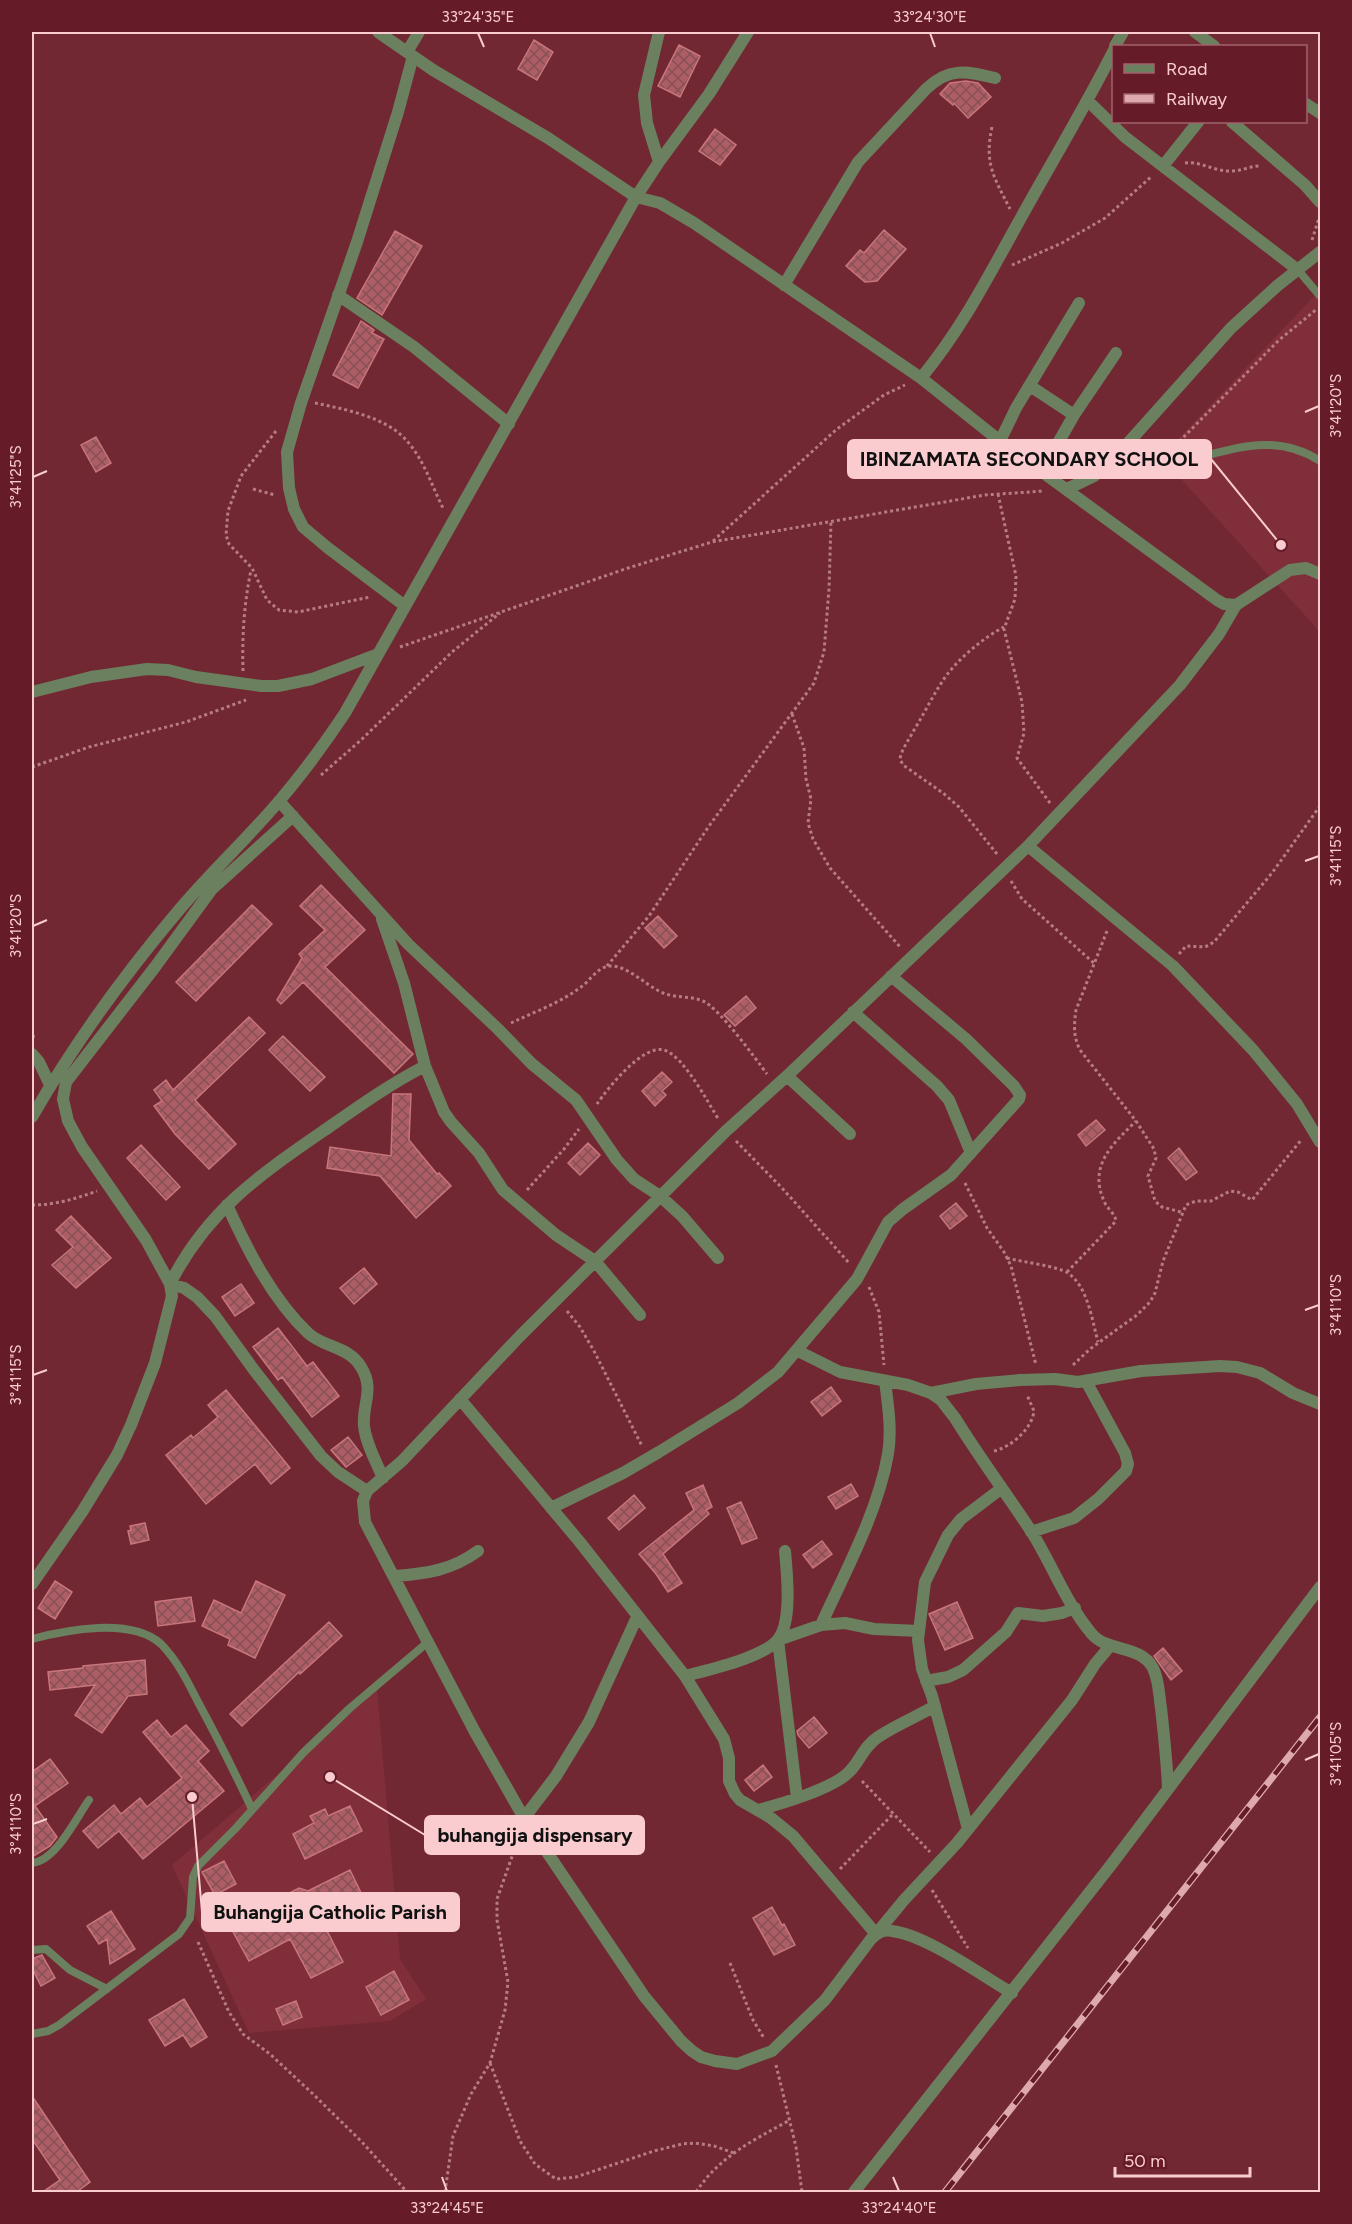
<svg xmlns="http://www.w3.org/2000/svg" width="1352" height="2224" font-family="Figtree,sans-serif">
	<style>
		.built { fill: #802e39 }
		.building { fill: url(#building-cross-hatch); stroke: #c8767c; stroke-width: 1.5 }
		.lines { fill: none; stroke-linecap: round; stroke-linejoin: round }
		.path { stroke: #b77c82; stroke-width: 3; stroke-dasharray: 3 3; stroke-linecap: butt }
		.service { stroke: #6a805f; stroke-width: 8 }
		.minor { stroke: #6a805f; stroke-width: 12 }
		.rail-casing { stroke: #dda9ae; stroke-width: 7 }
		.rail { stroke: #651c28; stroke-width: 4.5; stroke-dasharray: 14; stroke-linecap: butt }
		.ticks { fill: none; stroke: #facccf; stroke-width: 2 }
		.leader { fill: none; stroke: #facccf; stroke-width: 2 }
		.callout-dot { fill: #facccf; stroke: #651c28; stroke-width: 2 }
		.callout { fill: #facccf; stroke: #facccf; stroke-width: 2 }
		.callout-label { font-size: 20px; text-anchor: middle; font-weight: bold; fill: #111 }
		.neatline { fill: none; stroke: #facccf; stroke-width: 2 }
		.ticks-label { font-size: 15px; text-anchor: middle; fill: #facccf }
	</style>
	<defs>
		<pattern id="building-cross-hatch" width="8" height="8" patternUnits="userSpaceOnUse" patternTransform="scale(1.5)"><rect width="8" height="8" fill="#ad5d65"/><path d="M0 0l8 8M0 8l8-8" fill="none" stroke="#865055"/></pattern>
	</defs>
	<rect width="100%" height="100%" fill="#712832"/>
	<path class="built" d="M 1320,290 L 1320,632 L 1161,457 Z
		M 377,1689 L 400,1959 L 426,1999 L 390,2021 L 249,2033 L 172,1865 Z"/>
	<path class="building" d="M 534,40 L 553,52 L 537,80 L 518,69 Z
		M 679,45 L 700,56 L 680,97 L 658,86 Z
		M 966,81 L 978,83 L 991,97 L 968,118 L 954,103 L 953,105 L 940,94 L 950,83 Z
		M 715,129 L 736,145 L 720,165 L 699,151 Z
		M 884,230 L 906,249 L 877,281 L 865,282 L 846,266 L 860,250 L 864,253 Z
		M 395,231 L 422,246 L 382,315 L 357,298 Z
		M 361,321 L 374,330 L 372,333 L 384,339 L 358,388 L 333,375 Z
		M 96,437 L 111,463 L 96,472 L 81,445 Z
		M 321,885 L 365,930 L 325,967 L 413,1054 L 394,1073 L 303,982 L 281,1004 L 277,1000 L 302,958 L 299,954 L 325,930 L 300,906 Z
		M 252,905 L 272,924 L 196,1001 L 176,982 Z
		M 658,916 L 677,936 L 664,948 L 645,928 Z
		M 746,996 L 756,1008 L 735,1026 L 724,1015 Z
		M 249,1017 L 265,1033 L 195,1100 L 236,1144 L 209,1169 L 175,1134 L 154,1106 L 162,1101 L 154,1090 L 166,1080 L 173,1090 Z
		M 283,1036 L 325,1077 L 310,1091 L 269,1050 Z
		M 662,1072 L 672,1082 L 662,1091 L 666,1095 L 655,1106 L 642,1091 Z
		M 393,1094 L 411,1094 L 409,1140 L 437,1174 L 439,1173 L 451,1186 L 416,1218 L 380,1176 L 327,1168 L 330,1147 L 391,1156 Z
		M 1096,1120 L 1105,1130 L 1086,1146 L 1078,1135 Z
		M 588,1143 L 600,1155 L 580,1175 L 568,1163 Z
		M 141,1145 L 180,1187 L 166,1200 L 127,1158 Z
		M 1179,1148 L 1197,1172 L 1186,1180 L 1168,1158 Z
		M 956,1203 L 967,1216 L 950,1229 L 940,1216 Z
		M 71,1216 L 111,1258 L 76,1288 L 52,1265 L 73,1247 L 56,1230 Z
		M 364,1268 L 377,1284 L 354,1304 L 340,1288 Z
		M 241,1284 L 254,1303 L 235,1316 L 222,1297 Z
		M 278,1328 L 307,1366 L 313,1362 L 339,1396 L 312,1417 L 282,1377 L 278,1380 L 253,1347 Z
		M 831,1387 L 841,1401 L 822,1416 L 811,1402 Z
		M 226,1390 L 290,1468 L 271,1484 L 255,1464 L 206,1504 L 166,1455 L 191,1435 L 193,1438 L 218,1417 L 208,1405 Z
		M 348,1437 L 362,1455 L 346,1467 L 331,1450 Z
		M 851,1484 L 858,1496 L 836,1509 L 828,1497 Z
		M 703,1485 L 712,1507 L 706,1510 L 709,1514 L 663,1554 L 682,1583 L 668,1592 L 656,1574 L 639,1554 L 694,1510 L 686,1493 Z
		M 634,1495 L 645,1508 L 619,1530 L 608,1518 Z
		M 741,1502 L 757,1538 L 742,1544 L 727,1508 Z
		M 145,1523 L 149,1540 L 131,1544 L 128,1531 L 131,1530 L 130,1526 Z
		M 822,1541 L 832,1554 L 813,1568 L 803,1555 Z
		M 55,1581 L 72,1592 L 55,1619 L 38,1608 Z
		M 256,1581 L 285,1595 L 255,1658 L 228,1645 L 230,1639 L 202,1626 L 214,1600 L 241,1613 Z
		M 191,1597 L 195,1621 L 158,1626 L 155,1602 Z
		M 957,1602 L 973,1638 L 945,1650 L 929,1614 Z
		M 329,1622 L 342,1636 L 300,1674 L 299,1672 L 242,1726 L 230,1714 Z
		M 1163,1648 L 1182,1671 L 1171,1680 L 1154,1656 Z
		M 145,1660 L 147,1694 L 128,1696 L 102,1733 L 75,1715 L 95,1685 L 50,1690 L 48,1672 L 83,1668 L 83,1666 Z
		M 814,1717 L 827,1733 L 809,1748 L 798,1735 L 797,1731 Z
		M 157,1720 L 171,1737 L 186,1725 L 209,1751 L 198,1761 L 224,1791 L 143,1859 L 119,1831 L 98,1848 L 83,1831 L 114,1805 L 121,1814 L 140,1798 L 147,1807 L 182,1778 L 143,1732 Z
		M 50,1759 L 68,1783 L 35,1806 L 57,1837 L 50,1846 L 32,1857 L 32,1772 Z
		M 763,1765 L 772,1777 L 754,1791 L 745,1780 Z
		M 350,1806 L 362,1831 L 305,1859 L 293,1834 L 314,1823 L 310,1816 L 325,1809 L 328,1816 Z
		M 224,1861 L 236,1884 L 215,1895 L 202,1872 Z
		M 350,1870 L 364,1899 L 322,1921 L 343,1962 L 311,1978 L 290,1939 L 249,1961 L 232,1930 L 276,1908 L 278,1899 L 299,1888 L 308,1891 Z
		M 772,1907 L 782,1925 L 784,1924 L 795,1945 L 774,1955 L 753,1918 Z
		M 111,1911 L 135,1949 L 110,1964 L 107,1939 L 99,1944 L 87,1926 Z
		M 42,1955 L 55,1978 L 41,1986 L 32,1968 L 32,1959 Z
		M 394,1971 L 409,2000 L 381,2015 L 366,1987 Z
		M 184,1999 L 207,2037 L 191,2047 L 183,2035 L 165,2046 L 149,2020 Z
		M 296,2001 L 302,2017 L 283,2025 L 276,2009 Z
		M 32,2096 L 90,2182 L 75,2193 L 41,2193 L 60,2180 L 32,2139 Z"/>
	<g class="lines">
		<path class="path" d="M 992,127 C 984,164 994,177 1010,209
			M 1185,163 C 1201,161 1215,172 1232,171 C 1242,171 1250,166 1260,166
			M 1312,240 L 1320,215
			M 1012,265 L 1062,243 L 1105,218 L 1152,176
			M 315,403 C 344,409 386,417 406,440 C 424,459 432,487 444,510
			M 276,431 L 241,476 L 228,511 L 226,535 L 229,544 L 252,568 L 267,600 L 279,610 L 298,612 L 370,597
			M 1171,450 L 1279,340 L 1317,309
			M 253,489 L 275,495
			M 998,494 L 1016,576 L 1015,599 L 1004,629 L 1022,702 L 1024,733 L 1017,758 L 1050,803
			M 713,541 L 837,429 L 884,395 L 905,385
			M 400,647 L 628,568 L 712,542 L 985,495 L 1044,491
			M 243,671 C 242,636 244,604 251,570
			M 792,714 L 804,748 L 806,779 L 811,799 L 808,823 L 813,839 L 830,868 L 901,948
			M 32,767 L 89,747 L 186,722 L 246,700
			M 321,775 L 360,741 L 452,652 L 500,613
			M 997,854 L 959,807 L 943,793 L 903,765 L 900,759 C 902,748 909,740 914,730 C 924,714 932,697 942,682 C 954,662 984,637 1004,627
			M 1011,881 L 1022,899 L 1095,964
			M 1107,931 L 1076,1010 C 1074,1025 1073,1036 1080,1050 L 1136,1121 L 1154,1149 L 1156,1158 L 1148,1176 L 1155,1201 L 1162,1207 L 1181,1212
			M 1179,954 L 1186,946 L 1205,947 L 1214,942 L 1272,873 L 1320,806
			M 607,966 L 649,916 L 709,826 L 814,683 L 824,652 L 829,589 L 831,521
			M 511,1023 C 534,1012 560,1003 581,987 C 590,981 597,967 610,966 C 626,965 645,984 659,991 C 673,999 689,995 703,1001 C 719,1008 755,1058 767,1074
			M 32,1029 L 34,1040
			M 597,1104 C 608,1088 643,1044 664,1050 C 684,1056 708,1103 719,1120
			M 736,1141 L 782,1188 L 850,1264
			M 965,1183 L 987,1228 L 1004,1252 L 1011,1266 L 1036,1365
			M 527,1190 L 564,1149 L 579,1129
			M 32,1205 C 55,1205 75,1199 97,1191
			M 1007,1258 C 1022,1262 1057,1266 1068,1273 C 1088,1287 1092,1320 1098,1342
			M 1067,1272 L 1116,1221 C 1115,1213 1107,1209 1104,1201 C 1088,1165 1113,1144 1136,1121
			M 869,1287 L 879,1312 L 884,1365
			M 567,1311 L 580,1327 L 594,1351 L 642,1446
			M 1073,1365 L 1090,1349 L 1137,1315 L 1150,1302 L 1155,1293 L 1163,1261 L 1186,1205 L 1196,1201 L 1211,1201 L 1230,1191 L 1238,1192 L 1252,1200 L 1302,1139
			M 994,1451 C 1011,1447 1032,1429 1034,1411 L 1027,1395
			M 862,1781 L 930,1852
			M 840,1869 L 893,1814
			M 932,1890 L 968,1948
			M 198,1942 L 229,2012 L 243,2034 L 270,2054 L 313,2094 L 361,2141 L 407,2192
			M 730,1963 L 753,2020 L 764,2038
			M 490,2063 L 520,2141 L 535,2164 L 556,2179 L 576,2177 L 654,2151 L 682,2144 L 695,2143 L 714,2146 L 734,2153
			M 776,2065 L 796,2147 L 802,2192
			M 445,2192 L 453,2136 L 471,2094 L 490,2063 L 505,2010 L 508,1982 L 497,1920 L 497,1899 L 519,1837
			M 696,2192 C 720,2156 752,2141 790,2120"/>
		<path class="service" d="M 1298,270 L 1320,296
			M 1098,475 C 1123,471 1149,468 1175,463 C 1226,453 1271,429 1320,461
			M 32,1639 C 66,1630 131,1617 161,1644 C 177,1660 188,1682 198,1702 C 217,1737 235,1773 252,1809
			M 32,1863 C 56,1861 76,1818 89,1800
			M 32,1950 L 46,1949 L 70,1970 L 107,1989
			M 32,2034 L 48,2031 L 59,2025 L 179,1934 L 190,1918 L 193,1877 L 198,1866 L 236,1828 L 303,1753 L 350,1708 L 428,1642"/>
		<path class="minor" d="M 378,32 L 433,70 L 548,138 L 636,197 L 660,203 L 694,223 L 921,378 L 1000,441 L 1217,600 L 1224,604 L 1236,605 L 1290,570 L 1306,568 L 1320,574
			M 1195,32 L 1214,46
			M 1115,46 L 1123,32
			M 407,52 L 419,32
			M 1088,101 L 1125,137 L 1298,270
			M 1306,104 L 1320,113
			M 1232,122 L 1305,185 L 1320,202
			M 659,162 L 647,123 L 644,95 L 659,32
			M 1163,166 L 1198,122
			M 784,285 L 858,162 L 926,89 C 949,67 966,71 995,78
			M 338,295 L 414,347 L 509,424
			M 921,378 C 961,330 988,277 1018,223 C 1050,165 1084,109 1114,50
			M 1030,386 L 1074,415
			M 1000,441 L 1016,408 L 1079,303
			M 1042,471 L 1074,415 L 1116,353
			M 1067,489 L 1094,476 L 1120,452 L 1231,328 L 1277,286 L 1320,252
			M 405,606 L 328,548 L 303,527 L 294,509 L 289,488 L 287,452 L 301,403 L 357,242 L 398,112 L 413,56
			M 32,692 L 91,677 L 147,669 L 168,670 L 196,677 L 261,686 L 278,686 L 312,679 L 378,654
			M 279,801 L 408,944 L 498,1029 L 532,1064 L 576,1100 L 617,1160 L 634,1179 L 660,1196 L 682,1216 L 718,1258
			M 1028,846 L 1173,966 L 1253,1050 L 1297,1104 L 1320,1142
			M 382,919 L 404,983 L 425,1066 L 444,1112 L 451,1122 L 479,1153 L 503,1190 L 556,1235 L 595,1261 L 640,1315
			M 853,1012 L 937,1086 L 949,1100 L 971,1153
			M 32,1054 L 39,1062 L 50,1085
			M 787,1076 L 850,1134
			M 32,1117 C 74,1044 124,975 179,910 C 211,872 248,838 280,800 C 304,772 325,743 345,713 L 636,197 L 659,162 L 709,94 L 748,32
			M 227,1205 C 247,1249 272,1299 308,1333 C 324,1348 349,1346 361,1367 C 375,1389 362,1404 364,1426 C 366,1444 376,1461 383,1478
			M 798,1351 L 840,1372 L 908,1385 L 931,1393 L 941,1400 L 955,1418 C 979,1457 1006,1493 1031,1531 C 1052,1564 1066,1603 1091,1633 C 1107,1653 1140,1644 1153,1668 C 1159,1680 1159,1695 1161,1708 C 1164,1735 1167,1762 1168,1789
			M 931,1393 L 976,1384 L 1020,1380 L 1055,1379 L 1078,1382 L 1141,1371 L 1220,1366 L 1237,1367 L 1260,1373 L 1293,1393 L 1320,1404
			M 460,1399 L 579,1541 L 685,1676 L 724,1739 L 729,1758 L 729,1781 L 735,1794 L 740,1800 L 771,1818 L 793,1836 L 876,1934 L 904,1900 L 957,1843 L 1072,1700 L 1095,1664 L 1110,1646
			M 367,1491 L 338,1472 L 321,1456 L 254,1370 L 215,1316 L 197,1297 L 184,1288 L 170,1284 C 208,1208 264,1172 332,1125 C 362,1104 392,1083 425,1066
			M 551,1508 L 623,1473 L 659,1452 L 738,1403 L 778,1372 L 857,1279 L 888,1222 L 903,1209 L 951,1175 L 1019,1099 L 1020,1095 L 1014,1086 L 966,1039 L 891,976
			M 1031,1532 L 1074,1518 L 1098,1499 L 1126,1471 L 1128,1464 L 1125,1453 L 1086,1381
			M 394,1576 C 426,1574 452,1570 478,1551
			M 32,1584 L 82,1512 L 117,1455 L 131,1425 L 155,1363 L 172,1296 L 170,1284 L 146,1240 L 82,1147 L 68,1121 L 63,1099 L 66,1082 L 155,967 L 212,889 L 293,816
			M 821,1625 C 845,1572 878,1512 888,1454 C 892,1430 888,1405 885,1381
			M 685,1676 C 707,1670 767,1657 779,1638 C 792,1620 787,1573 785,1551
			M 926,1681 L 948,1677 L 963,1670 L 1006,1632 L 1018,1613 L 1043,1616 L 1062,1613 L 1075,1608
			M 797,1798 L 778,1640 L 821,1625 L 845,1623 L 874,1629 L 919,1631
			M 758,1810 C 781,1804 831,1789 848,1773 C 860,1762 862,1748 878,1737 C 896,1725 916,1717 935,1706
			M 524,1818 L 556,1776 L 589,1722 L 637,1617
			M 968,1829 L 932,1696 L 922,1669 L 918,1640 L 925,1582 L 948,1535 L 961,1519 L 1002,1488
			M 1012,1993 C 981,1975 926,1935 892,1931 C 883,1929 877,1933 871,1939 L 825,2000 L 772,2051 L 737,2064 L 715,2061 L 701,2057 L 692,2051 L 681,2041 L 644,1996 L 524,1818 L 475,1732 L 365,1522 L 363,1501 L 367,1491 L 402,1461 L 520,1336 L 726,1131 L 787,1076 L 1028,846 L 1180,685 L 1219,634 L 1236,605
			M 854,2192 L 1111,1865 L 1320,1587"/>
		<defs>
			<path id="rail" d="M 945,2192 L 1320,1717"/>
		</defs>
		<use href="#rail" class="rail-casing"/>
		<use href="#rail" class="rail"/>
	</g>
	<path class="ticks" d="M 478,33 L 484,47M 930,33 L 935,47M 1305,412 L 1319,406M 33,477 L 47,471M 1305,861 L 1319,856M 33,926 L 47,920M 1305,1310 L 1319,1305M 33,1375 L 47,1370M 1305,1760 L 1319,1754M 33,1824 L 47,1819M 442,2177 L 447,2191M 893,2177 L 899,2191"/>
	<path class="leader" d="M1281 545L1211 459M330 1777L425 1835M192 1797L202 1912"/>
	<g class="callout-dot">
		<circle cx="1281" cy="545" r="6"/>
		<circle cx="330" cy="1777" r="6"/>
		<circle cx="192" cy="1797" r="6"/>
	</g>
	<g class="callout">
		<rect x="848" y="440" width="363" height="38" rx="6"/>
		<rect x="425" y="1816" width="219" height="38" rx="6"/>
		<rect x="202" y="1893" width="257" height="38" rx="6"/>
	</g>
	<g class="callout-label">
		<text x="1029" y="466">IBINZAMATA SECONDARY SCHOOL</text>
		<text x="535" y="1842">buhangija dispensary</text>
		<text x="330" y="1919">Buhangija Catholic Parish</text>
	</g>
	<rect width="1352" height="2224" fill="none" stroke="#651c28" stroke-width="66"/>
	<rect x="1112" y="45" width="195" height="78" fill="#651c28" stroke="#a1626b" stroke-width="1.5"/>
	<rect x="1124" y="64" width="30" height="9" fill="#6a805f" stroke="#a1626b" stroke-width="1.5"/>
	<text x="1166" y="75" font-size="18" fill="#facccf">Road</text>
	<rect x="1124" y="94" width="30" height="9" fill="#dda9ae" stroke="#a1626b" stroke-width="1.5"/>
	<text x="1166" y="105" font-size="18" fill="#facccf">Railway</text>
	<path d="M1115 2167v9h135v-9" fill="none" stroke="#facccf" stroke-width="3"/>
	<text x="1124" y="2167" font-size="18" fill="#facccf" stroke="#651c28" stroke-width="4.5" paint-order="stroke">50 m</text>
	<rect x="33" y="33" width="1286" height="2158" class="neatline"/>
	<g class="ticks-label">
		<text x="478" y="22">33°24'35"E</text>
		<text x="930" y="22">33°24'30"E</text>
		<text transform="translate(1336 406) rotate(-90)" y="5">3°41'20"S</text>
		<text transform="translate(16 477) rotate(-90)" y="5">3°41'25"S</text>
		<text transform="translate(1336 856) rotate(-90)" y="5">3°41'15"S</text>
		<text transform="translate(16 926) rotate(-90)" y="5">3°41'20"S</text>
		<text transform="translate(1336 1305) rotate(-90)" y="5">3°41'10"S</text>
		<text transform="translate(16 1375) rotate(-90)" y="5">3°41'15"S</text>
		<text transform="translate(1336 1754) rotate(-90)" y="5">3°41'05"S</text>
		<text transform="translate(16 1824) rotate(-90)" y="5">3°41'10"S</text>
		<text x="447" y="2213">33°24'45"E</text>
		<text x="899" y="2213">33°24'40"E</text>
	</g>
</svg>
